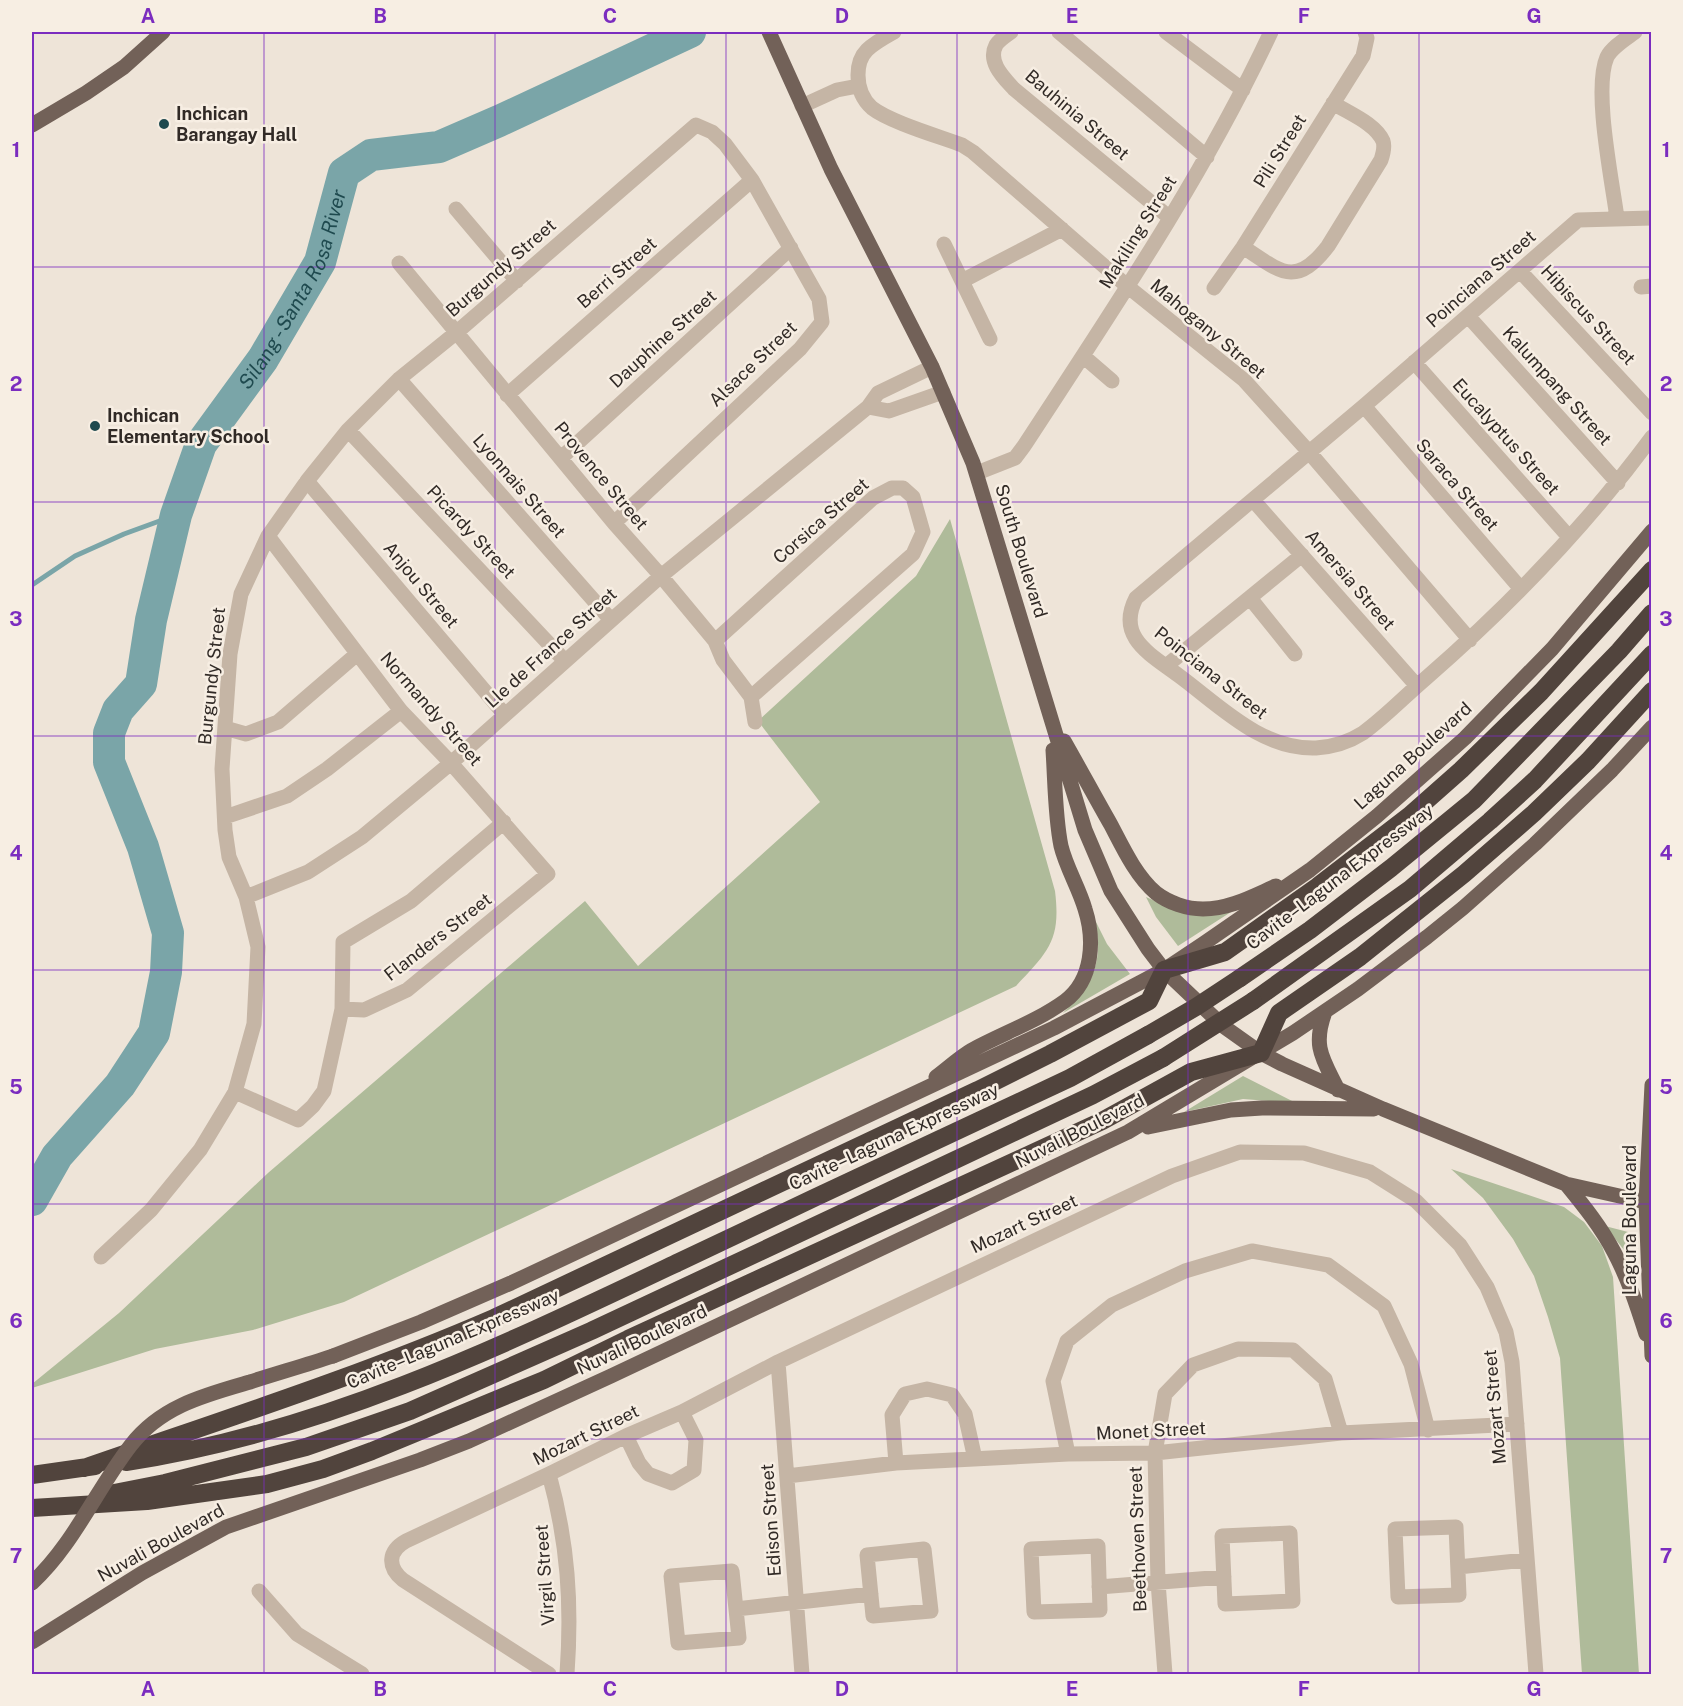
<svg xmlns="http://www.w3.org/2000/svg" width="1683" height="1706" font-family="'Public Sans',sans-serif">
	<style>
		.green { fill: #afbb9a }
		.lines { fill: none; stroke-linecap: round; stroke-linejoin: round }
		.stream { stroke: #7aa5a8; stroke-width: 5 }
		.river { stroke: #7aa5a8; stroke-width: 32 }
		.minor { stroke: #c5b5a5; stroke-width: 15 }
		.major { stroke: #726158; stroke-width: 15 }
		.highway { stroke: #51443d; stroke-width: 18 }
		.major-bridge { stroke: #726158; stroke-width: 15 }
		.highway-bridge { stroke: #51443d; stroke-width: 18 }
		.grid { fill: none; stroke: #7b2cbf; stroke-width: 1.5; stroke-opacity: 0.55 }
		.poi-dot { fill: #1f4a4f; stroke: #f7eee3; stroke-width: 2 }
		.labels { text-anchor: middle; stroke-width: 5; stroke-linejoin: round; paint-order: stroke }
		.poi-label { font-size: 18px; font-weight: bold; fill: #312a26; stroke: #f7eee3; text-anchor: start }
		.street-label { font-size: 18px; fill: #312a26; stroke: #f7eee3 }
		.water-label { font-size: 20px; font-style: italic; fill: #1f4a4f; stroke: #f7eee3 }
		.neatline { fill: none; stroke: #7b2cbf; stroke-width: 2 }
		.grid-label { font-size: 20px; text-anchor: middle; font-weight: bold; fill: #7b2cbf }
	</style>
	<rect width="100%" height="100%" fill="#eee4d8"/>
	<path class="green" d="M 950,519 L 1055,891 C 1061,940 1049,951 1016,986 L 344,1302 L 253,1330 L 155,1349 L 32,1388 L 32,1384 L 119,1313 L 268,1173 L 585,901 L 638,966 L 820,802 L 758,721 L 916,576 Z
		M 1146,897 L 1185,914 L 1231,912 L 1178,946 L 1156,917 Z
		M 1095,920 L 1107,944 L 1130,974 L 1063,1013 C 1093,984 1104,962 1095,920 Z
		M 1243,1076 L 1296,1103 L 1243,1099 L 1184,1112 Z
		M 1451,1169 L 1564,1207 L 1584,1222 L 1602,1246 L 1613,1277 L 1639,1674 L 1582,1674 L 1560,1358 L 1548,1317 L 1534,1276 L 1513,1239 L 1483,1198 Z
		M 1605,1226 L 1628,1232 L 1628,1255 Z"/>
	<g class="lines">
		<path class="stream" d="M 32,585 L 75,556 L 124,534 L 176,515"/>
		<path class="river" id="s1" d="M 32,1200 L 57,1156 L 120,1085 L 154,1033 L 166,972 L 168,933 L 143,847 L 109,762 L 109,733 L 118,710 L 141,684 L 151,620 L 176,515 L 201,444 L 263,359 L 320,262 L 344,173 L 371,155 L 439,147 L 499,121 L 690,32"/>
		<path class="minor" d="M 894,32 C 885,37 874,43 867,50 C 860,57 858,66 858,75 C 858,88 862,99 872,108 C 890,122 938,136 962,145 L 973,152 L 1127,286 L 1244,380 L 1309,452 L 1470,640
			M 1011,32 C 1007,35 999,40 996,45 C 987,62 1004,78 1014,89 L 1170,218
			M 1059,32 L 1207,157
			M 1166,32 L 1243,90
			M 802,106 L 837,90 L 858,86
			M 456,209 L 517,281
			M 1617,218 C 1612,180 1593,89 1607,57 C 1612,47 1627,38 1635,32
			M 1652,218 L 1578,220 L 1364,406 L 1136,598 C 1116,637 1150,654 1178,675 C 1219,705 1261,750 1316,748 C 1332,747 1349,742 1363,733 C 1385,717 1404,697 1425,679 C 1508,607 1586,526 1652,437
			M 944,244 L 990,339
			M 1243,247 C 1280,271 1295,289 1328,246 L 1381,160 C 1383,154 1385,147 1383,141 C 1375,123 1348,113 1333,103
			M 399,263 L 614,523 L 661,576 L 715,641 L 723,660 L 751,697 L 755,722
			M 1520,271 L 1652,413
			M 962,281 L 1062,229
			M 1641,287 L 1652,286
			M 1214,288 L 1243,247 L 1363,56 L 1367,38 L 1365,32
			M 1468,316 L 1618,483
			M 1083,356 L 1112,381
			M 1414,362 L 1569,537
			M 399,379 L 611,620
			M 507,395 L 752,180
			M 1364,406 L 1521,589
			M 868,407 L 889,411 L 943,392
			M 348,430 L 565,661
			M 561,458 L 791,248
			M 977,473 L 1015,458 L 1024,446 C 1112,311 1203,177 1271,32
			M 307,481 L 505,715
			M 1253,500 L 1417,686
			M 268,536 L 401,711 L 451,763 L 548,874 L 407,990 L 364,1010 L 342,1009
			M 1250,598 L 1295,654
			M 715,641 L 873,498 L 892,488 L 903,488 L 913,497 L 923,532 L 913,554 L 751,697
			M 1166,666 L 1302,555
			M 225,728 L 246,734 L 278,722 L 357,654
			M 225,817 L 287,796 L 327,769 L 401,711
			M 246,897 L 308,872 L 362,837 L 451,763 L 661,576 L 868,407 L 878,393 L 932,367
			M 235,1092 L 298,1120 L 313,1106 L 324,1091 L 342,1009 L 343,942 L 411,901 L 504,822
			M 101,1257 L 151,1210 L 200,1150 L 235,1092 L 254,1024 L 258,947 L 246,897 L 229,857 L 225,830 L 222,769 L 230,654 L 241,594 L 268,536 L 307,481 L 348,430 L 399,379 L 457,332 L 696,125 L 712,132 L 725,144 L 752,180 L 819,299 L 822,322 L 800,349 L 614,523
			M 778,1362 L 802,1674
			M 626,1436 L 639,1463 L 648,1474 L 672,1483 L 694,1470 L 696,1440 L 682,1412
			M 1068,1454 L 1053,1381 L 1067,1341 L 1112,1305 L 1185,1271 L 1252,1251 L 1328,1265 L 1384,1306 L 1411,1364 L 1428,1430
			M 896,1463 L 892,1415 L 905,1394 L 927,1389 L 952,1395 L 965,1414 L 975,1459
			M 549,1474 C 568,1543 572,1604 567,1674
			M 787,1476 L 896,1463 L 1068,1454 L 1155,1453 L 1341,1433 L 1517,1424
			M 1456,1527 L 1459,1595 L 1398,1597 L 1395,1529 Z
			M 1290,1533 L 1293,1601 L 1225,1604 L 1222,1536 Z
			M 1098,1546 L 1100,1610 L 1034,1612 L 1031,1549 Z
			M 924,1549 L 931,1611 L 873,1616 L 867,1555 Z
			M 1458,1567 L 1526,1560
			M 732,1571 L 739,1638 L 678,1643 L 671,1576 Z
			M 1099,1587 L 1224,1577
			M 259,1591 L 297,1634 L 362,1674
			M 736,1609 L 871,1594
			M 549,1674 L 403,1580 C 387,1567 388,1551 406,1541 L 549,1474 L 626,1436 L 682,1412 L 778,1362 L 1172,1176 L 1240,1152 L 1304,1153 L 1370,1172 L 1416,1201 L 1460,1245 L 1487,1287 L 1506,1332 L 1512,1362 L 1536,1674
			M 1165,1674 L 1158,1582 L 1155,1453 L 1165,1394 L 1193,1365 L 1238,1349 L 1293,1350 L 1325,1379 L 1341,1433"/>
		<path class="major" d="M 769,32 L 831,169 L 932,367 L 973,463 L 1085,830 L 1111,891 L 1148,949 L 1164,970 L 1223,1026 L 1261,1053 L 1282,1064 L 1383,1109 L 1566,1184 L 1646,1202
			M 32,125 L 86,93 L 124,67 L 163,32
			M 1064,741 C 1080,769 1095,797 1111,825 C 1123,848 1136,876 1156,893 C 1169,903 1187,909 1203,909 C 1230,909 1253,896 1276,886
			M 1325,1012 C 1312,1047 1323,1059 1338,1090
			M 936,1077 C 948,1068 960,1057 972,1050 C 1003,1033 1036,1022 1065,1001 C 1093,980 1095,940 1085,909 C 1079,888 1066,867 1061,846 C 1055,817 1055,780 1053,750
			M 1652,1085 L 1646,1202 L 1652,1356
			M 1148,1127 L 1231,1110 L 1262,1108 L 1374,1109
			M 1566,1184 C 1584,1206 1601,1227 1614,1252 C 1628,1278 1637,1306 1646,1334
			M 333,1356 L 421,1322 L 511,1283 L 1054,1028 L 1164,970 L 1203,944 L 1310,870 L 1377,816 L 1465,738 L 1552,649 L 1652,531
			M 32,1642 L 142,1573 L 226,1527 L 420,1460 L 469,1441 L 611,1376 L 1128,1132 L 1293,1033 L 1358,989 L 1427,937 L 1463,908 L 1535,844 L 1612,770 L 1652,727"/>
		<path class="highway" d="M 1240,978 L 1310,930 L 1391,868 L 1474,800 L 1619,651 L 1652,613
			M 1253,1001 L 1410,889 L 1490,821 L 1535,780 L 1652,654
			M 126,1462 C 322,1433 502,1346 679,1262 C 809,1200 940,1139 1070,1078 L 1148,1035
			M 84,1468 C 222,1420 360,1376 494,1318 L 978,1090 L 1050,1054 L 1149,1001 L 1164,970 L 1225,952 L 1318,886 L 1409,816 L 1461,770 L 1541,692 L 1652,570
			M 32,1475 L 95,1466
			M 109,1494 L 165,1483 L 306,1447 L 410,1411 L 591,1331 L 883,1194 L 1093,1095 L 1163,1058
			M 32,1508 L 147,1501 L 267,1484 L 323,1469 L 372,1451 L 544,1380 L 628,1339 L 1102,1121 L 1191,1072 L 1261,1053 L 1279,1013 L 1360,957 L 1464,874 L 1534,813 L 1588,761 L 1652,691"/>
		<path class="major-bridge" d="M 32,1583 C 74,1544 96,1490 131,1445 C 161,1406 205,1395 250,1382 C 278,1373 306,1365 333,1356"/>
		<path class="highway-bridge" d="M 1148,1035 L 1196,1007 L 1240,978
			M 1163,1058 L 1253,1001"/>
	</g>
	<path class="grid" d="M 264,32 L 264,1674M 495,32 L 495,1674M 726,32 L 726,1674M 957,32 L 957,1674M 1188,32 L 1188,1674M 1419,32 L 1419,1674M 32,267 L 1652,267M 32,502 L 1652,502M 32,736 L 1652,736M 32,970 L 1652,970M 32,1204 L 1652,1204M 32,1439 L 1652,1439"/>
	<g class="poi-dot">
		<circle cx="164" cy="124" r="6"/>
		<circle cx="95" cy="426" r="6"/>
	</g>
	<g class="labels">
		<g class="poi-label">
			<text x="176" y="120">Inchican<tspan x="176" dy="21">Barangay Hall</tspan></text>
			<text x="107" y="422">Inchican<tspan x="107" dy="21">Elementary School</tspan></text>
		</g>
		<g class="street-label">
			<text transform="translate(1077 115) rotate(40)" y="6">Bauhinia Street</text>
			<text transform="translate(1280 151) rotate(-58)" y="6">Pili Street</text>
			<text transform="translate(1138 232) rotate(-58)" y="6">Makiling Street</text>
			<text transform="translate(501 268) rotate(-41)" y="6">Burgundy Street</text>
			<text transform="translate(617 273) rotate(-41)" y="6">Berri Street</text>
			<text transform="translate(1481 279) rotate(-41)" y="6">Poinciana Street</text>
			<text transform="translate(1588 315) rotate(47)" y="6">Hibiscus Street</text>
			<text transform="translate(1208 329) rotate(40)" y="6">Mahogany Street</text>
			<text transform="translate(663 339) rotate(-42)" y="6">Dauphine Street</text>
			<text transform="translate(753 364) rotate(-44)" y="6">Alsace Street</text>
			<text transform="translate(1557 386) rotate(48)" y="6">Kalumpang Street</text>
			<text transform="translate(1506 437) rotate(48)" y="6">Eucalyptus Street</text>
			<text transform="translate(601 476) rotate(50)" y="6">Provence Street</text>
			<text transform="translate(1457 485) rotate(49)" y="6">Saraca Street</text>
			<text transform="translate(519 486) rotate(49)" y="6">Lyonnais Street</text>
			<text transform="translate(821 521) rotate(-41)" y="6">Corsica Street</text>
			<text transform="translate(471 532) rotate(47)" y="6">Picardy Street</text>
			<text transform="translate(1021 551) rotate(73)" y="6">South Boulevard</text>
			<text transform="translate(1350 580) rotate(49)" y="6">Amersia Street</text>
			<text transform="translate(421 585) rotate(50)" y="6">Anjou Street</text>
			<text transform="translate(551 648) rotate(-42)" y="6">Lle de France Street</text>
			<text transform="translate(1211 673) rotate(38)" y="6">Poinciana Street</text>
			<text transform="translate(212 676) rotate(-84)" y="6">Burgundy Street</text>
			<text transform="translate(431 709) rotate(49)" y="6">Normandy Street</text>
			<text transform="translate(1413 756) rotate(-42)" y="6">Laguna Boulevard</text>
			<text transform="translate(1340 877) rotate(-37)" y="6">Cavite–Laguna Expressway</text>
			<text transform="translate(438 937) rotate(-38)" y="6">Flanders Street</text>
			<text transform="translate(1080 1131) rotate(-27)" y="6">Nuvali Boulevard</text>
			<text transform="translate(894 1137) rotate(-25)" y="6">Cavite–Laguna Expressway</text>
			<text transform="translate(1630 1220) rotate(-90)" y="6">Laguna Boulevard</text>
			<text transform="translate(1024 1224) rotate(-25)" y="6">Mozart Street</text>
			<text transform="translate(453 1339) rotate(-23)" y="6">Cavite–Laguna Expressway</text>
			<text transform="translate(642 1340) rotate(-25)" y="6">Nuvali Boulevard</text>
			<text transform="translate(1495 1407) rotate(-95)" y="6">Mozart Street</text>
			<text transform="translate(1151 1431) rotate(-3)" y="6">Monet Street</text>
			<text transform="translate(586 1435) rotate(-26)" y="6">Mozart Street</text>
			<text transform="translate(771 1520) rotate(-94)" y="6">Edison Street</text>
			<text transform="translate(1138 1539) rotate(-92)" y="6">Beethoven Street</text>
			<text transform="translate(161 1543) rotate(-29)" y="6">Nuvali Boulevard</text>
			<text transform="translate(545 1575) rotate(-94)" y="6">Virgil Street</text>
		</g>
		<g class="water-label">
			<text dy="7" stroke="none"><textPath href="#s1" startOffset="1008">Silang - Santa Rosa River</textPath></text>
		</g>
	</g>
	<rect width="1683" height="1706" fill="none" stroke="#f7eee3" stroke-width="66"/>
	<rect x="33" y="33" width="1617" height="1640" class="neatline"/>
	<g class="grid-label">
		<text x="148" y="23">A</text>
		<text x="380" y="23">B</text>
		<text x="610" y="23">C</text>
		<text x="842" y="23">D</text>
		<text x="1072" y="23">E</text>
		<text x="1304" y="23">F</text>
		<text x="1534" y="23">G</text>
		<text x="16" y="157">1</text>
		<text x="1666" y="157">1</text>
		<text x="16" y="391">2</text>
		<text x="1666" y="391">2</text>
		<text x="16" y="626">3</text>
		<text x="1666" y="626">3</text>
		<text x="16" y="860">4</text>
		<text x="1666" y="860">4</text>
		<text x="16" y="1094">5</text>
		<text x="1666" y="1094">5</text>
		<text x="16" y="1328">6</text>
		<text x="1666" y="1328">6</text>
		<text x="16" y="1563">7</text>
		<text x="1666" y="1563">7</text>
		<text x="148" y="1696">A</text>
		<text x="380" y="1696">B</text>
		<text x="610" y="1696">C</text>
		<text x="842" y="1696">D</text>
		<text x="1072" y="1696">E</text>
		<text x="1304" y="1696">F</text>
		<text x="1534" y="1696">G</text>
	</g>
</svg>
